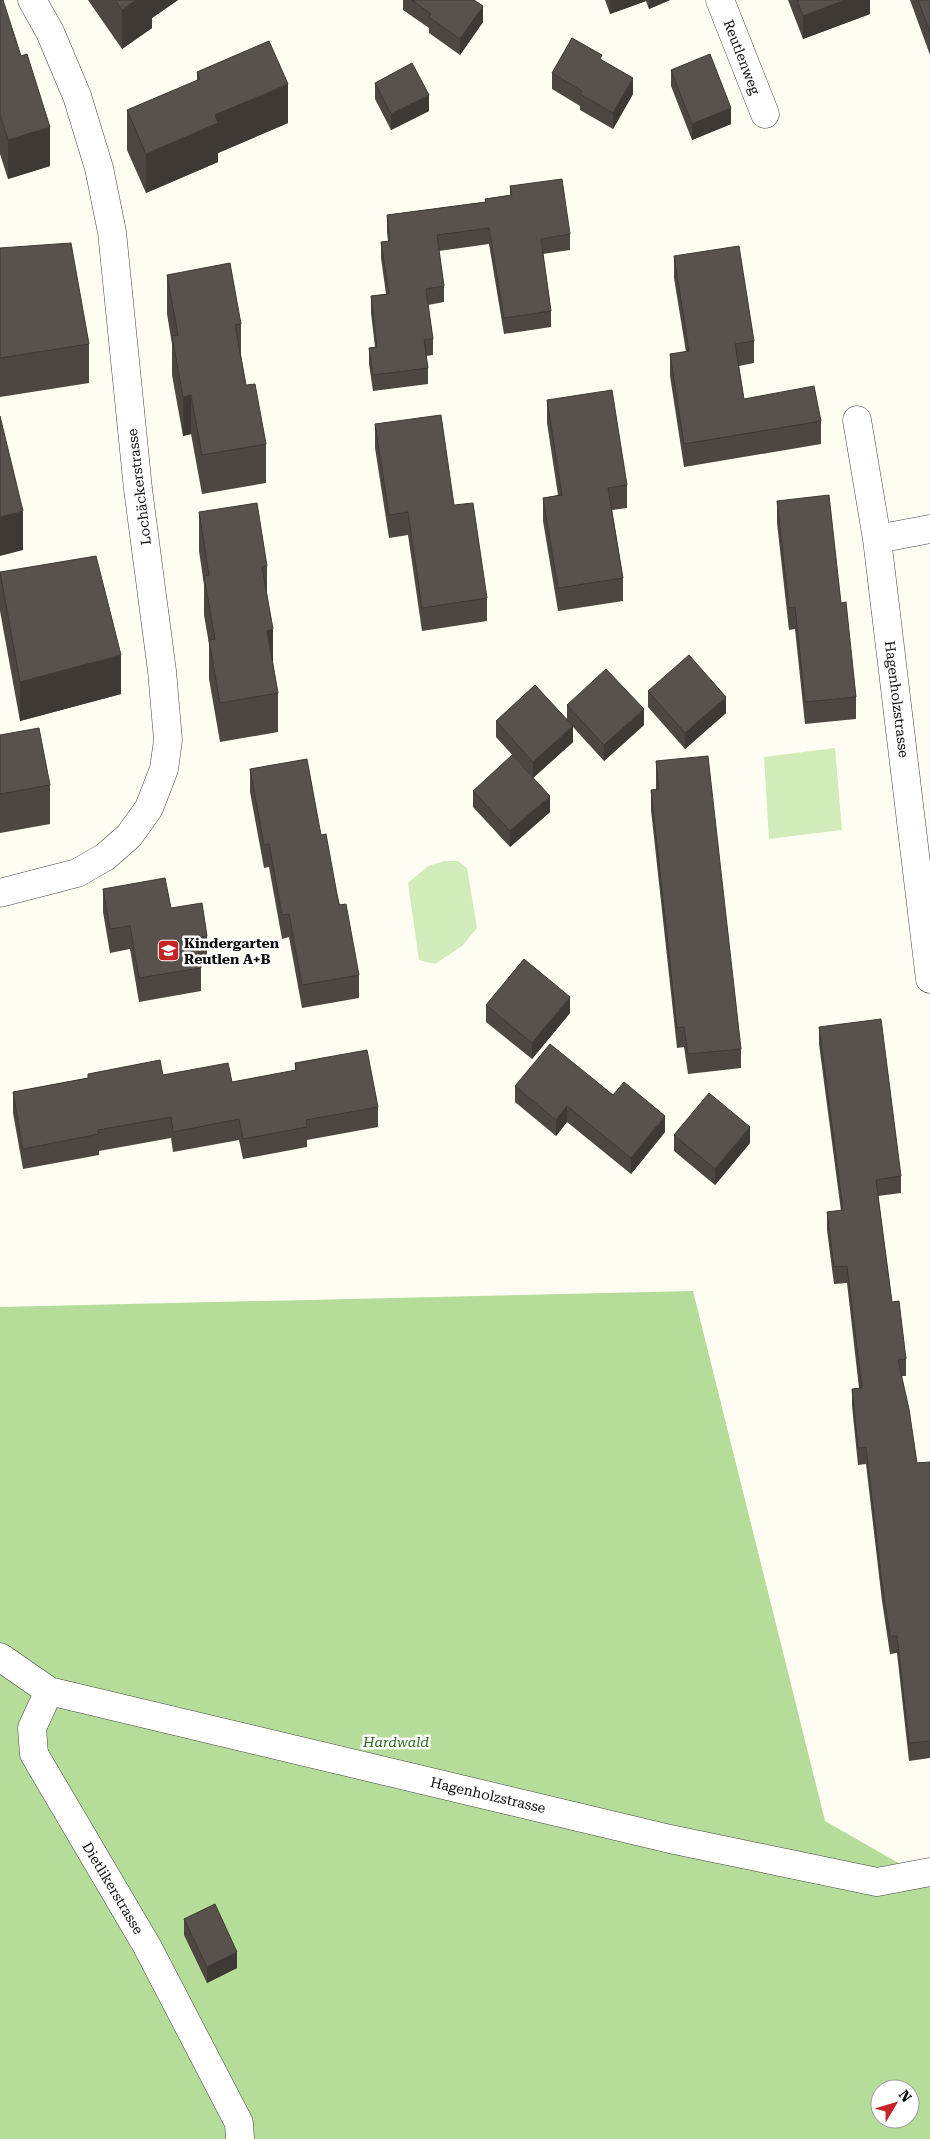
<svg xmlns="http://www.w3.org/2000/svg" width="930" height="2139" font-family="'Roboto Serif',serif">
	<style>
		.green { fill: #d2ebba }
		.forest { fill: #b5dc99; fill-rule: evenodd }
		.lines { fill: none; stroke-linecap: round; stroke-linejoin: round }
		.minor-casing { stroke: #434343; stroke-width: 29 }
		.minor { stroke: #fff; stroke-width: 28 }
		.wall { fill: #4d4641 }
		.shaded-wall { fill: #3e3935 }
		.building { fill: #59514c; stroke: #3e3935 }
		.labels { text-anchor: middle; stroke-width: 5; stroke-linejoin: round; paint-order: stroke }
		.street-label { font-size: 14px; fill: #101010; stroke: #fff }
		.poi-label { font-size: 14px; font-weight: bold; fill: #101010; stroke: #fff; text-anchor: start }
		.park-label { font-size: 14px; font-style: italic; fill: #2a6a1d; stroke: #fff }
	</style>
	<rect width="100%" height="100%" fill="#fffdf2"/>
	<path class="green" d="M 835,748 L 842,830 L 769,839 L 764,757 Z
		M 444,861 L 458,861 L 467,868 L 477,928 L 462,946 L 435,964 L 419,960 L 408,883 L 428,866 Z"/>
	<path class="forest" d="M 693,1291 L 825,1821 L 930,1881 L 930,2139 L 0,2139 L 0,1307 ZM 880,2089 L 910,2089 L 910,2119 L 880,2119 Z"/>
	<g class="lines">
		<defs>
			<path id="minor" d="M 720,0 L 765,114
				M 857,420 L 877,539 L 930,979
				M 877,539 L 930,529
				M 0,893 L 77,873 L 105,857 L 129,836 L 149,808 L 164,769 L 168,740 L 162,671 L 138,489 L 112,232 L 99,168 L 77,96 L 50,32 L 32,0
				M 0,1657 L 49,1691 L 670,1839 L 877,1882 L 930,1872
				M 49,1691 L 32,1728 L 34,1754 L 147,1946 L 239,2123 L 240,2139"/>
		</defs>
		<use href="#minor" class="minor-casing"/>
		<use href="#minor" class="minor"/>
	</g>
	<path class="wall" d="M 0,0 L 50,166 L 8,179 L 0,154 Z
		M 88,0 L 178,0 L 152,18 L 152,28 L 122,49 Z
		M 403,0 L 474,0 L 483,22 L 460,55 L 429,33 L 429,28 L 403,10 Z
		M 605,0 L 670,0 L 649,9 L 646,1 L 610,14 Z
		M 788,0 L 870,0 L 870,14 L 803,39 Z
		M 910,0 L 930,0 L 930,55 Z
		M 602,60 L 633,94 L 613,129 L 580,110 L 580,106 L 552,89 L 552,73 Z
		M 671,70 L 731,124 L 692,140 L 671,86 Z
		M 197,72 L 288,123 L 218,153 L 218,162 L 146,193 L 127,150 L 127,110 L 197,81 Z
		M 375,83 L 429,111 L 391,130 L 375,99 Z
		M 510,186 L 570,234 L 570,250 L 543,254 L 551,311 L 551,327 L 504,334 L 489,244 L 439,251 L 444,286 L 444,302 L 428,305 L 433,339 L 433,355 L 426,356 L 428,368 L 428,384 L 373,391 L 369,364 L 369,348 L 375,347 L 371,313 L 371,296 L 386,294 L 381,258 L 381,242 L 388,241 L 387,232 L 387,215 L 485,202 L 485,199 L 510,195 Z
		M 0,248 L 89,344 L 89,383 L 0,397 Z
		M 674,256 L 754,341 L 754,363 L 739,366 L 744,399 L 821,421 L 821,444 L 684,467 L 670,376 L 670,354 L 686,352 L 674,278 Z
		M 167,275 L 241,324 L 241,355 L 246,385 L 266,444 L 266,483 L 202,494 L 191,434 L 183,436 L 172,375 L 172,344 L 167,314 Z
		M 547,400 L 627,485 L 627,508 L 612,510 L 623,578 L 623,601 L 558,611 L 543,521 L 543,498 L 558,495 L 547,423 Z
		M 375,424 L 454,505 L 487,598 L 487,621 L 422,631 L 408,535 L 389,538 L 375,448 Z
		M 777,501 L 841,603 L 856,697 L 856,719 L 805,724 L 795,629 L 789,630 L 777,523 Z
		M 199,512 L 267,566 L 267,597 L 273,663 L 278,693 L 278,732 L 220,742 L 209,679 L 209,644 L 204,615 L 204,585 L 199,551 Z
		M 0,572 L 121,694 L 20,721 L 0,611 Z
		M 648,691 L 726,713 L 685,749 L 648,707 Z
		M 567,705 L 644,725 L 604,761 L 573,727 L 573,742 L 533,778 L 496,737 L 496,721 L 567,719 Z
		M 0,735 L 50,785 L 50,824 L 0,833 Z
		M 656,761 L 741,1049 L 741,1068 L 688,1074 L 684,1047 L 677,1048 L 651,810 L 651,790 L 656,789 Z
		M 250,769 L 321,835 L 359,975 L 359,998 L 302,1008 L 289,937 L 282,939 L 269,867 L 264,868 L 250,792 Z
		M 473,791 L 550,812 L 510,847 L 473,807 Z
		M 103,889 L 171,908 L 207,936 L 207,959 L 200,960 L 201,968 L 201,991 L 139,1002 L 130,949 L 110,953 L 103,912 Z
		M 486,1005 L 570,1013 L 532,1059 L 486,1022 Z
		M 819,1027 L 901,1176 L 901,1193 L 878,1196 L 892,1302 L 906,1359 L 906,1376 L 902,1376 L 917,1463 L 930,1462 L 930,1758 L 909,1761 L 897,1653 L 890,1654 L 882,1601 L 866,1464 L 858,1465 L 852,1406 L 852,1389 L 859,1388 L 847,1283 L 834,1284 L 827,1230 L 827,1212 L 841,1211 L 819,1044 Z
		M 295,1063 L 378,1107 L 378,1127 L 307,1140 L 307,1147 L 243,1159 L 239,1140 L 173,1152 L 171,1138 L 99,1151 L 99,1155 L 23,1169 L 13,1113 L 13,1092 L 88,1078 L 88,1074 L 232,1082 L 295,1071 Z
		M 515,1086 L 613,1095 L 665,1132 L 631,1174 L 567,1122 L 556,1136 L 515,1102 Z
		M 674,1135 L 750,1143 L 715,1185 L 674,1151 Z
		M 184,1919 L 237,1968 L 207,1983 L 184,1935 Z"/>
	<path class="shaded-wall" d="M 136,0 L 178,0 L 152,18 L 152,28 L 122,49 L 122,10 Z
		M 610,0 L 646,0 L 646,1 L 610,14 Z
		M 649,0 L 670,0 L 649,9 Z
		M 845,0 L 870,0 L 870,14 L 803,39 L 803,16 Z
		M 483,6 L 483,22 L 460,55 L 460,39 Z
		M 633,78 L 633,94 L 613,129 L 613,113 Z
		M 288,84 L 288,123 L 218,153 L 218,162 L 146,193 L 146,154 L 215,115 Z
		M 429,95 L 429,111 L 391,130 L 391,114 Z
		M 731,108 L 731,124 L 692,140 L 692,124 Z
		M 50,127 L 50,166 L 8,179 L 8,140 Z
		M 191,395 L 191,434 L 183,436 L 183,397 Z
		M 23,511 L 23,550 L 0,556 L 0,517 Z
		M 273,629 L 273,669 L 267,631 Z
		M 121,655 L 121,694 L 20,721 L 20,682 Z
		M 726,697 L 726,713 L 685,749 L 685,733 Z
		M 644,709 L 644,725 L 604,761 L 604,745 Z
		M 573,726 L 573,742 L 533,778 L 533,762 Z
		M 550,796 L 550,812 L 510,847 L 510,831 Z
		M 570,997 L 570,1013 L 532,1059 L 532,1043 Z
		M 567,1106 L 567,1122 L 556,1136 L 556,1120 Z
		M 665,1116 L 665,1132 L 631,1174 L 631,1158 Z
		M 750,1127 L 750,1143 L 715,1185 L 715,1169 Z
		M 237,1952 L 237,1968 L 207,1983 L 207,1967 Z"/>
	<path class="building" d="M 0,0 L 3,0 L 21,56 L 27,54 L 50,127 L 8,140 L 0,115 Z
		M 115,0 L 136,0 L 122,10 Z
		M 412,0 L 474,0 L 483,6 L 460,39 L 429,17 L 431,14 Z
		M 797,0 L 845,0 L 803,16 Z
		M 918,0 L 930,0 L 930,32 Z
		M 572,38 L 602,55 L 600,59 L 633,78 L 613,113 L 580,94 L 582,91 L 552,73 Z
		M 269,41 L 288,84 L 215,115 L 218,123 L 146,154 L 127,110 L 200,79 L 197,72 Z
		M 710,54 L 731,108 L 692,124 L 671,70 Z
		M 412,63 L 429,95 L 391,114 L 375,83 Z
		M 562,179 L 570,234 L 541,239 L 551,311 L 504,318 L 489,228 L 437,235 L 444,286 L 426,289 L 433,339 L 424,340 L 428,368 L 373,375 L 369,348 L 377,347 L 371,296 L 389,294 L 381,242 L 390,241 L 387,215 L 486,202 L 485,199 L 512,195 L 510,186 Z
		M 71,243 L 89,344 L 0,358 L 0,248 Z
		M 739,246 L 754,341 L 735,344 L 744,399 L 814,386 L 821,421 L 684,444 L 670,354 L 689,351 L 674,256 Z
		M 230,263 L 241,324 L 235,325 L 246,385 L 255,384 L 266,444 L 202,455 L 191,395 L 183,397 L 172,336 L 178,335 L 167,275 Z
		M 612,390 L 627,485 L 608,488 L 623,578 L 558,588 L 543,498 L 562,495 L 547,400 Z
		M 441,415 L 454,505 L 473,503 L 487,598 L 422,608 L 408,512 L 389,515 L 375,424 Z
		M 0,416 L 23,511 L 0,517 Z
		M 829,495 L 841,603 L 846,602 L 856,697 L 805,702 L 795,607 L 789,608 L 777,501 Z
		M 257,503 L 267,566 L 262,567 L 273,629 L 267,631 L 278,693 L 220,703 L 209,640 L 215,639 L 204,576 L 209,575 L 199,512 Z
		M 96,556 L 121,655 L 20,682 L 0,572 Z
		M 689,655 L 726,697 L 685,733 L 648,691 Z
		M 606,669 L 644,709 L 604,745 L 567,705 Z
		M 535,685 L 573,726 L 533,762 L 496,721 Z
		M 39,728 L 50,785 L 0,794 L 0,735 Z
		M 512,755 L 550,796 L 510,831 L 473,791 Z
		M 708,756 L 741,1049 L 688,1054 L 684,1027 L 677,1028 L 651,790 L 659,789 L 656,761 Z
		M 307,759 L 321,835 L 326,834 L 339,905 L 346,904 L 359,975 L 302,985 L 289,914 L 282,915 L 269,844 L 264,845 L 250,769 Z
		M 165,878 L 171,908 L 202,903 L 207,936 L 196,938 L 201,968 L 139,978 L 130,926 L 110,929 L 103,889 Z
		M 524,959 L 570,997 L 532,1043 L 486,1005 Z
		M 881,1019 L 901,1176 L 876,1180 L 892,1302 L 899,1301 L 906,1359 L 898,1360 L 909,1409 L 917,1463 L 930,1462 L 930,1741 L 909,1743 L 897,1636 L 890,1636 L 882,1584 L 866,1447 L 858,1448 L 852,1389 L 862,1388 L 847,1266 L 834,1267 L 827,1212 L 843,1210 L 819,1027 Z
		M 550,1044 L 613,1095 L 624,1082 L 665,1116 L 631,1158 L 567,1106 L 556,1120 L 515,1086 Z
		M 367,1050 L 378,1107 L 306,1120 L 307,1127 L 243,1139 L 239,1119 L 173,1132 L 171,1117 L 98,1130 L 99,1134 L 23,1149 L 13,1092 L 88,1078 L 88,1074 L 160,1060 L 163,1075 L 228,1063 L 232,1082 L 296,1070 L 295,1063 Z
		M 709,1093 L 750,1127 L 715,1169 L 674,1135 Z
		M 215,1904 L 237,1952 L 207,1967 L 184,1919 Z"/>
	<defs>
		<symbol id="school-square" viewBox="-11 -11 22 22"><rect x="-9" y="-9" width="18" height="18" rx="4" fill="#c52324" stroke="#fff"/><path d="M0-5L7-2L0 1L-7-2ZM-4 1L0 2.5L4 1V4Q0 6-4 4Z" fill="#fff"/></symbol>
	</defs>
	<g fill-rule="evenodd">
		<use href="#school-square" x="156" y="938" width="25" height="25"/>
	</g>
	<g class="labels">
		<g class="street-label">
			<text transform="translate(742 57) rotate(69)" y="5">Reutlenweg</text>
			<text transform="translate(139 487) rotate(-97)" y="5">Lochäckerstrasse</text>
			<text transform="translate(897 699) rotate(83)" y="5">Hagenholzstrasse</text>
			<text transform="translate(488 1795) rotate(13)" y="5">Hagenholzstrasse</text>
			<text transform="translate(113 1888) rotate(59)" y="5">Dietlikerstrasse</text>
		</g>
		<g class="poi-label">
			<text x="184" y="948">Kindergarten<tspan x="184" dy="16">Reutlen A+B</tspan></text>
		</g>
		<g class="park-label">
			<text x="396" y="1747">Hardwald</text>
		</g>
	</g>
	<g transform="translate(895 2104) rotate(52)"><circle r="24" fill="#ffffff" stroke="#9f9f9f"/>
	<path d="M0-4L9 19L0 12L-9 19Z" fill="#c52324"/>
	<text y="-8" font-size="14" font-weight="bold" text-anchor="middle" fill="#101010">N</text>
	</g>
</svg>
